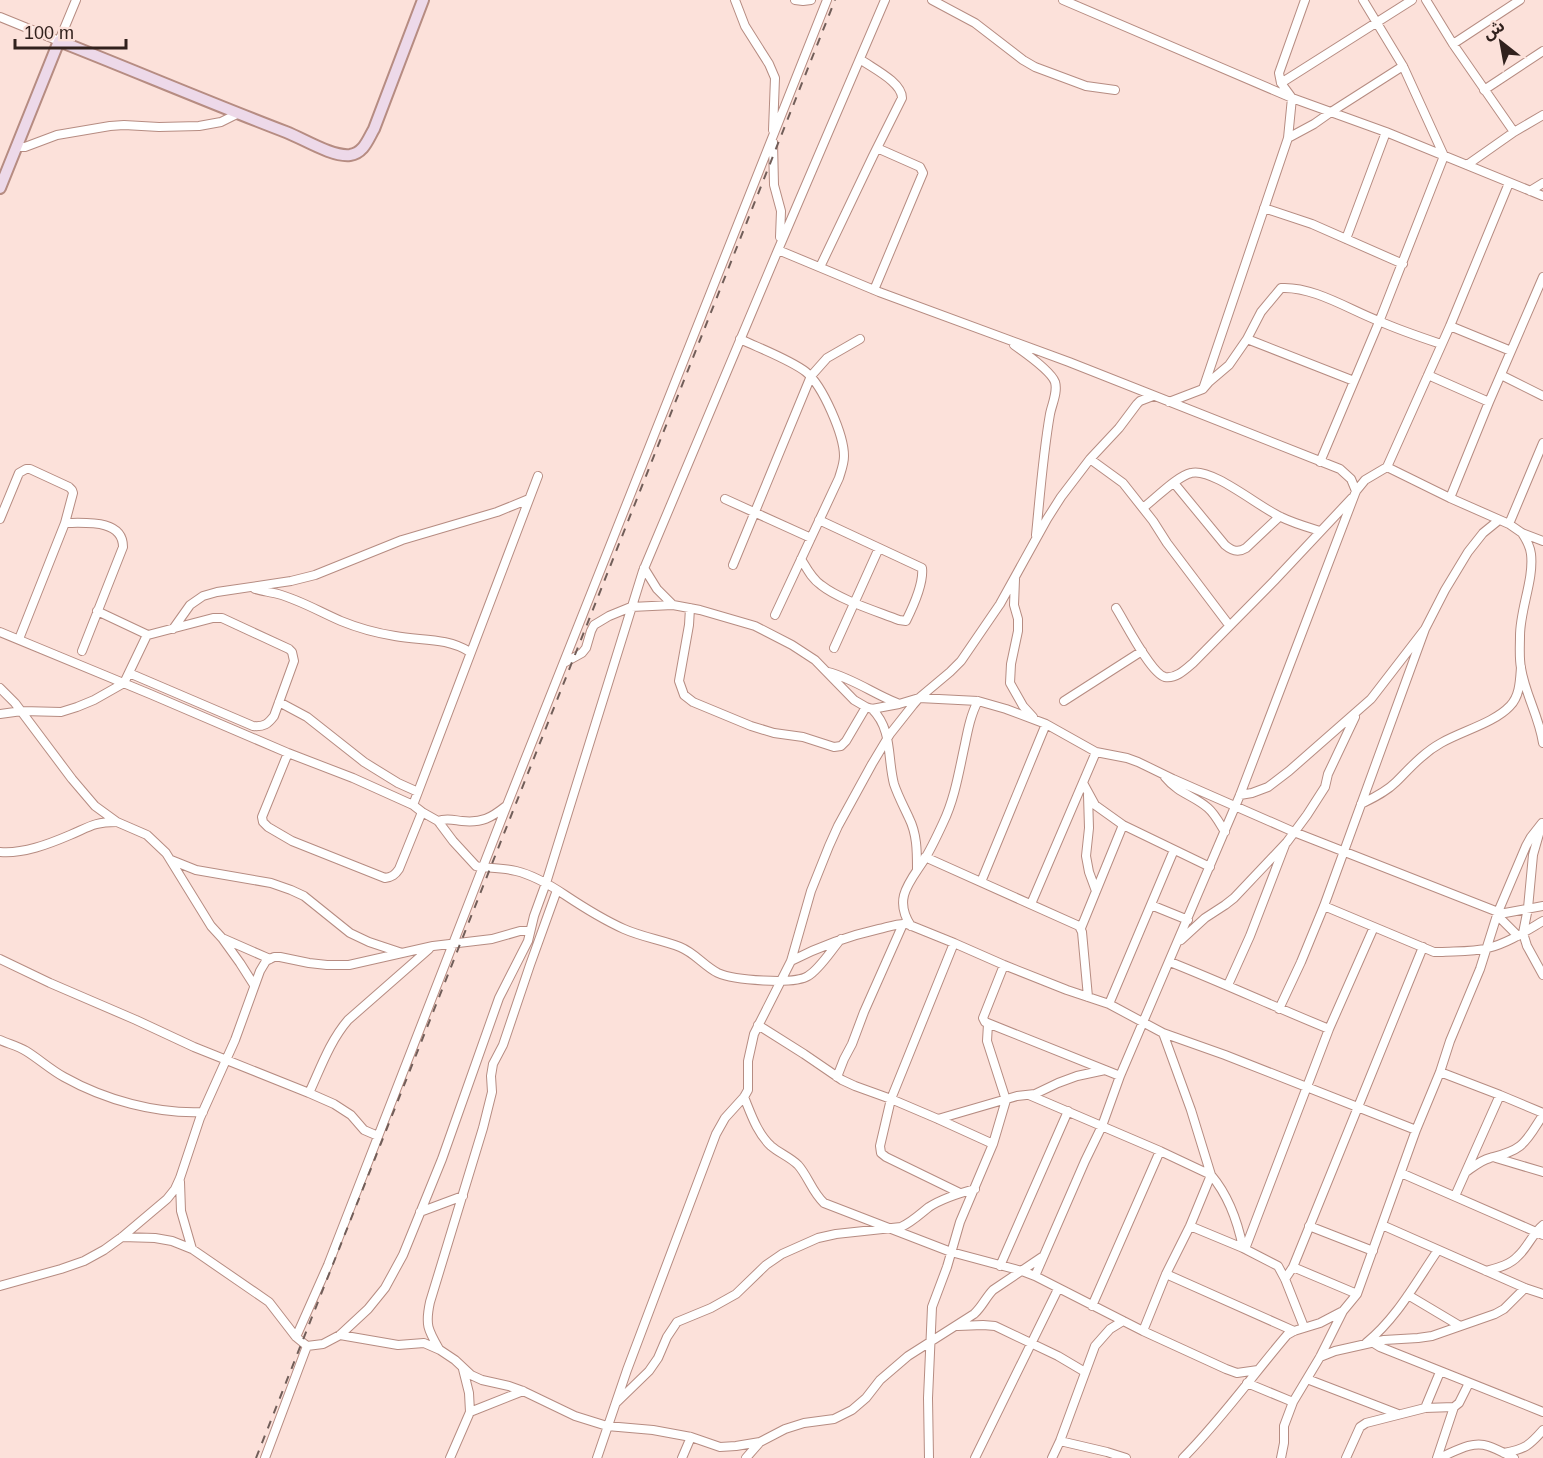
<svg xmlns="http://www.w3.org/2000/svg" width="1543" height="1458" font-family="Arial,'Noto Sans Arabic',sans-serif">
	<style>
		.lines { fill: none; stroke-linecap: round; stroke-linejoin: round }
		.minor-casing { stroke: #b68c82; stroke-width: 10 }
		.secondary-casing { stroke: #b68c82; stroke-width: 14 }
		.minor { stroke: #fff; stroke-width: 8 }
		.secondary { stroke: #edd9e9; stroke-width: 10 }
		.rail { stroke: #715e59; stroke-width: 2; stroke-dasharray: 8 8; stroke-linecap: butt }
	</style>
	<rect width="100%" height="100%" fill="#fce1da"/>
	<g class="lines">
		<defs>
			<path id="minor" d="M 735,0 L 745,26 L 769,64 L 775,78 L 773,130
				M 795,0 L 803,1 L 811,0
				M 932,0 L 975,23 L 1023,60 L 1035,67 L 1086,86 L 1115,90
				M 1063,0 L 1292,98 L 1386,132 L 1543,196
				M 1426,0 L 1453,44 L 1514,132
				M 0,17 L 59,41 L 76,0
				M 1453,44 L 1520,0
				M 1281,83 L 1412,0
				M 1484,90 L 1543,51
				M 1288,138 L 1314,124 L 1331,112 L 1403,66
				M 773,142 L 774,185 L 781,211 L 780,237
				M 16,147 L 25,147 L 57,135 L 110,126 L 124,125 L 159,127 L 199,126 L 221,122 L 237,114
				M 1467,165 L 1514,132 L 1543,115
				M 1530,191 L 1543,183
				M 1264,208 L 1312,224 L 1403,264
				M 1346,239 L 1386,132
				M 778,250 L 879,292 L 1069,362 L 1340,469 L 1351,479 L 1356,491
				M 820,267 L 873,156 L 902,98 C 902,82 872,68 860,59
				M 874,290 L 923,173 L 920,167 L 877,148
				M 1450,326 L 1511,351
				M 740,339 C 759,348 791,360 806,372 C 823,386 844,435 844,456 C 844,464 841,471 839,478 L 775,615
				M 1247,339 L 1354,381
				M 1014,345 C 1024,352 1051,371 1055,382 C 1058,392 1052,404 1050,414 C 1043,454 1040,495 1036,535
				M 1428,375 L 1489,402
				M 1501,375 L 1543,396
				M 1203,389 L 1288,138 L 1292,98 L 1281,83 L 1279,73 L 1305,0
				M 1169,402 L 1203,389 L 1209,382 L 1229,365 L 1247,339 L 1261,312 L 1281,288 C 1313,286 1350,310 1379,321 C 1399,330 1420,337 1441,344
				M 1090,459 L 1123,483 L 1153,521 L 1167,543 L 1229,625
				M 1320,462 L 1379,322 L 1444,156 L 1403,66 L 1363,0
				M 1387,467 L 1450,498 L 1509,524 L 1522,533 L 1543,541
				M 1174,483 L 1225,545 C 1232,551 1238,553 1246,548 L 1279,517
				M 1450,498 L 1489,402 L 1543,277
				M 725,499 L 811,538
				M 1143,508 C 1155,499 1177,476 1191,473 C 1212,467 1260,508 1281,517 C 1293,523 1307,527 1320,531
				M 0,519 L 19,473 L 26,469 L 30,469 L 69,487 L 72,490 L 73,493 L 65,523 L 19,639
				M 65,523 C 85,523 123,519 123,547 L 82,651
				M 1509,524 L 1543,443
				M 1522,533 C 1526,539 1530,546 1531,554 C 1534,580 1520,609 1520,636 C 1520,646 1519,658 1521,668 C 1525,694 1539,716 1543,743
				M 801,559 C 807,569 812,579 821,585 C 840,600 876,611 899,620 L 906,621 C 913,607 924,584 922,568 L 819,520
				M 733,565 L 811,376 L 827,358 L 860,339
				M 644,568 L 657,589 L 673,605
				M 1015,579 L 1014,605 L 1018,619 L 1018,631 L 1011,664 L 1010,683 L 1023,706 L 1033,717
				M 255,589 C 262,591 270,592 278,594 C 300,600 320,612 341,621 C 358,628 376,633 395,636 C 421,641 446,637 470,652
				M 690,608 L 689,625 L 679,681 L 684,695 L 693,702 L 751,726 L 774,733 L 803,737 L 834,747 L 841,746 L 846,741 L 866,707
				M 1116,608 C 1125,622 1151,674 1165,677 C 1176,679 1186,669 1193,663 L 1274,581 L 1352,498
				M 97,611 L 148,635 L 213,618 L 222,618 L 289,649 L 292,652 L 294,661 L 274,716 C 268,724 264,727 253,726 L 129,673
				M 173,629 L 190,605 L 203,596 L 217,592 L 291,581 L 315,575 L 402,540 L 497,512 L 529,499
				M 0,632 L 150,694 L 288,753 L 353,778 L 413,805 L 422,812 L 438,821 L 453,841 L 476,866 L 480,867 C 492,868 504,868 516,871 C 533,875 550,885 565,895 C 583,907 604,920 624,929 C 642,937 662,940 680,947 C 695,953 704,966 718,973 C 733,980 794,985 808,976 C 820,969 832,949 841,939
				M 834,648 L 879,548
				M 564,663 L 582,653 L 586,648 L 591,631 L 594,625 L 609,616 L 631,607 L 673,605 L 700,610 L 755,626 L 792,645 L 815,660 L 854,700 L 866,707 L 872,709 L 899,704 L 919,698 L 978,701 L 1006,709 L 1046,724 L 1096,752 L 1127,758 L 1138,762 L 1173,779 L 1294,832 L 1498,912 L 1505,913 L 1543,906
				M 828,672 C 852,678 874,694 897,703
				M 0,688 L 15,703 L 72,779 L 95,806 L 117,822 L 147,835 L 166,853 L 211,926 L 222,938 L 240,963 L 254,985
				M 1064,701 L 1142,651
				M 279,702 L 307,717 L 364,762 L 398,783 L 418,792
				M 872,709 C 893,730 887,757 894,784 C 898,796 904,807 909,818 C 917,834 917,851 917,869
				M 0,714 L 22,711 L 61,712 L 77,707 L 94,700 L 124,683 L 147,635
				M 288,753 L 262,817 L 263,822 L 268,827 L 292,841 L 385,878 C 392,877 395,875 399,869 L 422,812
				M 1165,777 C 1179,794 1193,795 1208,808 C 1215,814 1220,824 1225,832
				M 1083,783 L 1095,805 L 1123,825 L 1210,867
				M 1088,795 L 1089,828 L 1086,856 L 1089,872 L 1096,891
				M 1240,795 L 1252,793 L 1268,787 L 1289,771 L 1371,699 L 1425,629 L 1445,590 L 1468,552 L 1483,533 L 1499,520
				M 1361,804 C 1373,798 1386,792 1396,782 C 1410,768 1423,753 1441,743 C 1462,731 1494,723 1510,706 C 1520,696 1520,680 1521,667
				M 413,805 L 538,476
				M 438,821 C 446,818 453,820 462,821 C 482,823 491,818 506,806
				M 1541,827 L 1533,855 L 1528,908 L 1523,933 L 1527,946 L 1543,975
				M 0,852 C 23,854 49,844 70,835 C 89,827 94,822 116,822
				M 925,857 L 1079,926 L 1082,932 L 1088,997
				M 171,860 L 196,870 L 271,883 L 291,890 L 304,896 L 350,933 L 369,942 L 402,953
				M 981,882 L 1046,724
				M 1031,904 L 1096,752
				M 1151,905 L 1188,920
				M 1324,906 L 1434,952 L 1440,952 C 1455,951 1473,952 1488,948 C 1508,943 1526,931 1543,921
				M 1497,915 L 1518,936
				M 911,926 C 893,899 909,883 924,860 C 931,849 937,836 943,823 C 955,798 959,771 965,744 C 968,729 971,714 978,701
				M 1081,928 L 1123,825
				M 222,938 L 270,959
				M 1181,940 L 1205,918 L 1225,905 L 1234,898 L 1287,842 L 1307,815 L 1325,787 L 1328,774 L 1355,717
				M 954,943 L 891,1099 L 880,1146 L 881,1153 L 886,1157 L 960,1193
				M 0,959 L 50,983 L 136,1020 L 194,1047 L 309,1093 L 334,1104 L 351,1115 L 364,1130 L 378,1136
				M 791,961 C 820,946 848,936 879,929 C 888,927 898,923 907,924 L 954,943 L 1004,965 L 1067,990 L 1109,1004 L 1163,1033 L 1225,1055 L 1416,1130
				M 1170,962 C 1223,983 1275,1007 1329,1029
				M 1004,965 L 983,1018 L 985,1022 L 1120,1076
				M 1228,985 L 1250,936 L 1285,845
				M 1109,1004 L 1174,850
				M 1279,1009 L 1301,962 L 1324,906 L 1425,629
				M 758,1025 L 804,1054 L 842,1080 L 855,1086 L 891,1099 L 938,1119 L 993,1144
				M 0,1040 C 9,1044 18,1046 26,1051 C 39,1059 51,1070 64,1077 C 105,1100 156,1114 203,1112
				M 1440,1072 L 1500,1095 L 1543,1113
				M 837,1077 L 844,1059 L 852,1044 L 864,1012 L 903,924
				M 309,1093 C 321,1067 330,1041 348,1020 L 429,949
				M 1029,1095 L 1160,1151 L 1211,1175 C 1228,1195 1238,1223 1243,1248
				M 744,1097 C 751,1114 757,1133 771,1146 C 779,1153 790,1157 798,1165 C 808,1176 812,1192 824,1203 L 951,1252 L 1022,1271 L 1035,1276 L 1143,1331 L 1226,1369 L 1237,1373 L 1258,1370
				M 938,1119 L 1017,1096 L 1035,1094 L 1058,1083 L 1077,1076 L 1105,1070
				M 1496,1158 L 1543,1172
				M 1466,1172 C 1473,1167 1481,1160 1490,1158 C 1501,1155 1511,1153 1520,1146 C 1530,1138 1536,1125 1543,1115
				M 1401,1173 L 1543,1235
				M 180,1182 L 181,1211 L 192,1249
				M 1455,1196 L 1500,1095
				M 420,1212 L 463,1196
				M 1382,1225 L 1525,1288 L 1543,1294
				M 1190,1226 L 1243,1248 L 1278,1266 L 1285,1279 L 1304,1327
				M 1309,1226 L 1373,1251
				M 122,1237 L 155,1238 L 172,1241 L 192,1249 L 269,1302 L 296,1337 L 307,1346
				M 1245,1249 L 1329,1029 L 1374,927
				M 1000,1266 L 1068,1111
				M 1293,1267 L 1357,1294
				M 1486,1271 C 1497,1268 1510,1265 1518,1256 C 1528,1247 1532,1234 1543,1225
				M 1166,1274 L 1294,1331
				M 1035,1276 L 1085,1161 L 1102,1126 L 1120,1076 L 1240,795 L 1356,491 L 1365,480 L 1387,467 L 1450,326 L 1509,183
				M 1285,1279 L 1293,1267 L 1423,947
				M 0,1286 L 61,1269 L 84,1261 L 104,1250 L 122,1237 L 167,1199 L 175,1189 L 180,1178 L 200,1118 L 235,1040 L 260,971 L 266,961 L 274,957 L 280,957 L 309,963 L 327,965 L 349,965 L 433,946 L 492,939 L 520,931 L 530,931
				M 1408,1295 L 1460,1326
				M 1092,1306 L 1160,1151
				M 958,1326 L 983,1325 L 995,1326 L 1058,1356 L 1085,1372
				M 1143,1331 L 1166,1274 L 1190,1226 L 1211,1175 L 1191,1110 L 1163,1033
				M 340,1335 L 398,1345 L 424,1343 L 440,1350 L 455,1360 L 471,1375 L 482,1380 L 509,1386 L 523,1391 L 575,1416 L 607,1426 L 653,1430 L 691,1437 L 720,1447 L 736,1446 L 760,1442 L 785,1429 L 804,1423 L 834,1419 L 852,1410 L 866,1398 L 880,1380 L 908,1356 L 974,1314 C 982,1307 986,1297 993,1290 L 1042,1257
				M 296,1337 L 328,1265 L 507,805 L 827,0
				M 1372,1342 L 1380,1347 L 1543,1412
				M 1366,1343 C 1397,1318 1416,1282 1438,1250
				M 439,1349 C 428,1330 425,1325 430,1302 L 483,1128 L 492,1092 L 491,1076 L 493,1064 L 503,1045 L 530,965 L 557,890
				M 1320,1357 L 1335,1351 L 1384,1340 L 1418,1338 L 1432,1336 L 1495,1314 L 1504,1309 L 1525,1288
				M 1307,1379 L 1398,1414
				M 1247,1383 L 1293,1402
				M 616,1403 L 649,1371 L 658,1358 L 667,1337 L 677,1322 L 711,1308 L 736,1294 L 766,1265 L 782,1254 L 818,1238 L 836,1234 L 901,1227 C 912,1222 920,1214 929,1207 C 943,1198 960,1193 975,1189
				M 1425,1408 L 1440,1372
				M 470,1412 L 523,1391
				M 1060,1441 L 1107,1452 L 1126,1458
				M 1504,1453 C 1525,1449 1529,1446 1543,1430
				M 265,1458 L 307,1346 L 323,1344 L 340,1335 L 368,1309 L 385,1288 L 403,1255 L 442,1159 L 499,998 L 528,941 L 534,916 L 546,883 L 643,571 L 778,250 L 885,0
				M 450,1458 L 470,1412 L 469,1393 L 463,1369
				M 597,1458 L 627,1370 L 716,1134 L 725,1118 L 744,1097 L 748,1090 L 748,1061 L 754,1034 L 791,961 L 811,891 L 829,846 L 838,826 L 872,764 L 890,734 L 913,705 L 919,698 L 950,672 L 961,661 L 1000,604 L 1047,519 L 1061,497 L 1090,459 L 1119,428 L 1137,404 L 1140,401 L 1153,396
				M 682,1458 L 691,1437
				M 746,1458 L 760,1442
				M 929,1458 L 928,1398 L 932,1307 L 947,1267 L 960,1222 L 993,1144 L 1006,1100 L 987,1041 L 988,1024
				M 975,1458 L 1058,1289
				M 1052,1458 L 1060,1441 L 1095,1346 L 1110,1329 L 1123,1321
				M 1183,1458 C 1221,1420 1252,1376 1287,1335 L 1294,1331 L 1320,1323 L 1341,1312
				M 1281,1458 L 1284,1443 L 1284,1426 L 1293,1402 L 1320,1357 L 1343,1311 L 1357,1294 L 1416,1130 L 1440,1072 L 1450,1041 L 1480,969 L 1498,912 L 1526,846 L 1531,837 L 1542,823
				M 1346,1458 L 1360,1427 L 1366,1423 L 1425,1408 L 1454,1407 L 1459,1403 L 1469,1383
				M 1437,1458 L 1454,1407
				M 1439,1458 C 1454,1452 1472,1440 1488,1446 C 1497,1449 1506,1454 1514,1458"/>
			<path id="secondary" d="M 0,188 L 59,41 C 135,71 210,103 286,132 C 304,139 332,157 350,155 C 364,153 368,139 374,129 L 423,0"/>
		</defs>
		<use href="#minor" class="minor-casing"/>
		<use href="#secondary" class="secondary-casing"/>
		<use href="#minor" class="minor"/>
		<use href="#secondary" class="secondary"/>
		<path class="rail" d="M 256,1458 L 835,0"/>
	</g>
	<g transform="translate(1501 42) rotate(329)" stroke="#fce1da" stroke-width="4.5" paint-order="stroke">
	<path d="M0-4.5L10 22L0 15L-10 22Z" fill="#31211d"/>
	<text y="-9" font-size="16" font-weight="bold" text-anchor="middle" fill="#31211d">ش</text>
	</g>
	<path d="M15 39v9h111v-9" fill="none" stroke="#31211d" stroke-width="3"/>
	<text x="24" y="39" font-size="18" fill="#31211d" stroke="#fce1da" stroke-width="4.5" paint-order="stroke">100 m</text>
</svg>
